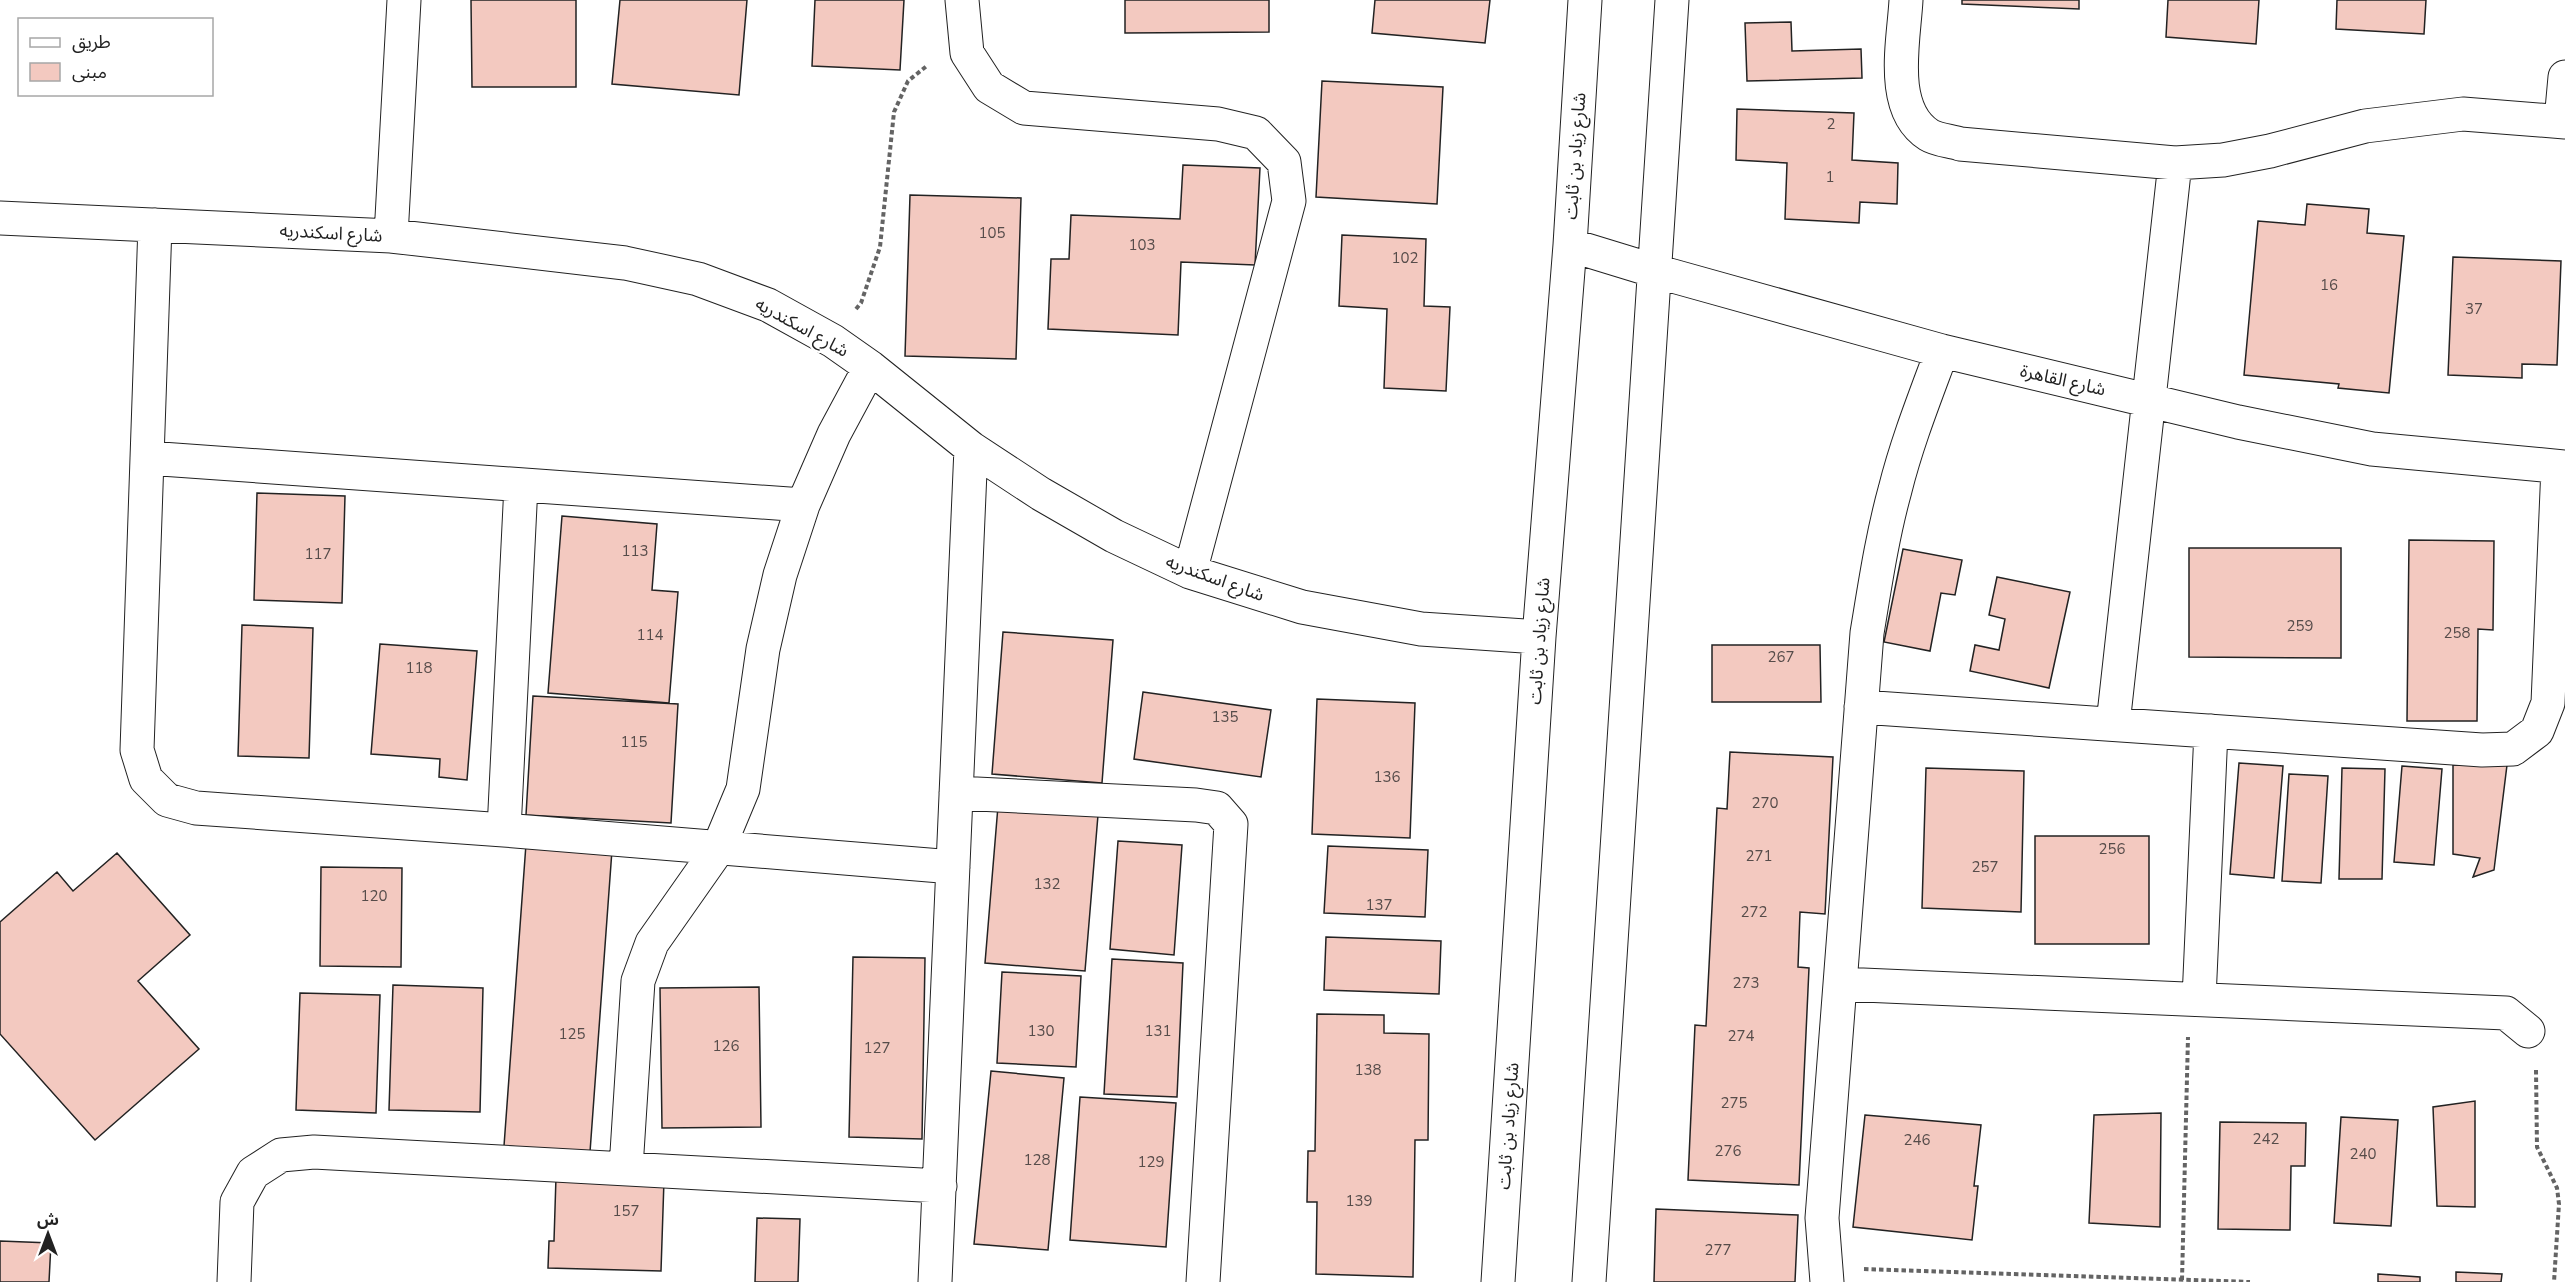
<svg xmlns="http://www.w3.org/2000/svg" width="2565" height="1282" font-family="'Nunito Sans','Noto Sans Arabic',sans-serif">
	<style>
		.building { fill: #f3c9c0; stroke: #222; stroke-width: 1.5 }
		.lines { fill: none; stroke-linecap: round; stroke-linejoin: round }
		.minor-casing { stroke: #222; stroke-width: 35 }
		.path { stroke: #646464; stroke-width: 4; stroke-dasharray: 4.5 3; stroke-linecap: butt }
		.minor { stroke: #fff; stroke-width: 33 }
		.labels { text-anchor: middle; stroke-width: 4.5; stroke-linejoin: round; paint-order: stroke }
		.number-label { font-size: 15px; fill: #564c4a }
		.street-label { font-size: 18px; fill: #222; stroke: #fff }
	</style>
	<rect width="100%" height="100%" fill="#fff"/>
	<path class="building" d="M 471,0 L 576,0 L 576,87 L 472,87 Z
		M 620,0 L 747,0 L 739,95 L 612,84 Z
		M 815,0 L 904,0 L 900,70 L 812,66 Z
		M 1125,0 L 1269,0 L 1269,32 L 1125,33 Z
		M 1375,0 L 1490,0 L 1485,43 L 1372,33 Z
		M 1962,0 L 2079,0 L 2079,9 L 1962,4 Z
		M 2168,0 L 2259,0 L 2256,44 L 2166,37 Z
		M 2337,0 L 2426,0 L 2424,34 L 2336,29 Z
		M 1791,22 L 1792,51 L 1861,49 L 1862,78 L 1747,81 L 1745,23 Z
		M 1322,81 L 1443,87 L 1437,204 L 1316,197 Z
		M 1737,109 L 1854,113 L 1852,160 L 1898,163 L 1897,204 L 1860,202 L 1859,223 L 1785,219 L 1787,163 L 1736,160 Z
		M 1183,165 L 1260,168 L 1255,265 L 1181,262 L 1178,335 L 1048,329 L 1051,259 L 1069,259 L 1071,215 L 1180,219 Z
		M 910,195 L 1021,198 L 1016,359 L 905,356 Z
		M 2307,204 L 2369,209 L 2367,233 L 2404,236 L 2389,393 L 2338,388 L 2339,384 L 2244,375 L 2258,221 L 2305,225 Z
		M 1342,235 L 1426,239 L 1424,306 L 1450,307 L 1446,391 L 1384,388 L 1387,309 L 1339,306 Z
		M 2453,257 L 2561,261 L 2557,365 L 2522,364 L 2522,378 L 2448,375 Z
		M 257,493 L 345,496 L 342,603 L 254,600 Z
		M 562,516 L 657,524 L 652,590 L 678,592 L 669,703 L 548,693 Z
		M 2409,540 L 2494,541 L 2493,630 L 2478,629 L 2477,721 L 2407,721 Z
		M 2189,548 L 2341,548 L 2341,658 L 2189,657 Z
		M 1903,549 L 1962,560 L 1955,595 L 1941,593 L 1930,651 L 1884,642 Z
		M 1997,577 L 2070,592 L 2049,688 L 1970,671 L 1975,645 L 1999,650 L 2005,619 L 1989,615 Z
		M 242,625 L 313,628 L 309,758 L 238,756 Z
		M 1003,632 L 1113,640 L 1102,783 L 992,774 Z
		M 380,644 L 477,651 L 467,780 L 439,777 L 440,759 L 371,754 Z
		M 1712,645 L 1820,645 L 1821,702 L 1712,702 Z
		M 1143,692 L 1271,710 L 1261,777 L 1134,759 Z
		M 533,696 L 678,704 L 671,823 L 526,815 Z
		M 1317,699 L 1415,703 L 1410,838 L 1312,834 Z
		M 1730,752 L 1833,757 L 1825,914 L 1800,912 L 1798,967 L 1809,968 L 1799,1185 L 1688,1180 L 1695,1025 L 1706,1026 L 1717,808 L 1727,809 Z
		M 2239,763 L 2283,766 L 2274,878 L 2230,874 Z
		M 2453,765 L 2507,765 L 2494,870 L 2473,877 L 2480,858 L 2453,854 Z
		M 2402,766 L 2442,769 L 2434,865 L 2394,862 Z
		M 1926,768 L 2024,771 L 2021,912 L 1922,908 Z
		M 2342,768 L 2385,769 L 2382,879 L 2339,879 Z
		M 2289,774 L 2328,776 L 2321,883 L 2282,881 Z
		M 998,806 L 1098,815 L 1085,971 L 985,963 Z
		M 2035,836 L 2149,836 L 2149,944 L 2035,944 Z
		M 1118,841 L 1182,845 L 1174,955 L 1110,949 Z
		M 526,844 L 612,850 L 590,1152 L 504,1146 Z
		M 1328,846 L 1428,850 L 1425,917 L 1324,913 Z
		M 117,853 L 190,935 L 138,981 L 199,1049 L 95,1140 L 0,1034 L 0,922 L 57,872 L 73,891 Z
		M 321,867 L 402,868 L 401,967 L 320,966 Z
		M 1326,937 L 1441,941 L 1439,994 L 1324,990 Z
		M 853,957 L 925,958 L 922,1139 L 849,1137 Z
		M 1112,959 L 1183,963 L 1177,1097 L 1104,1094 Z
		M 1002,972 L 1081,976 L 1076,1067 L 997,1063 Z
		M 393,985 L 483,988 L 480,1112 L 389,1110 Z
		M 759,987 L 761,1127 L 662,1128 L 660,988 Z
		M 300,993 L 380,995 L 376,1113 L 296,1110 Z
		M 1317,1014 L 1384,1015 L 1384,1033 L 1429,1034 L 1428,1140 L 1415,1140 L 1413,1277 L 1316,1274 L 1317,1202 L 1307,1202 L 1308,1151 L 1315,1151 Z
		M 991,1071 L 1064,1078 L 1048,1250 L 974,1244 Z
		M 1080,1097 L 1176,1103 L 1166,1247 L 1070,1240 Z
		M 2475,1101 L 2475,1207 L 2437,1206 L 2433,1107 Z
		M 2161,1113 L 2160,1227 L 2089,1223 L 2094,1115 Z
		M 1865,1115 L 1981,1125 L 1974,1186 L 1978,1186 L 1972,1240 L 1853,1227 Z
		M 2341,1117 L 2398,1120 L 2391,1226 L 2334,1223 Z
		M 2220,1122 L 2306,1123 L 2305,1166 L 2291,1166 L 2290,1230 L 2218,1229 Z
		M 556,1177 L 664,1180 L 661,1271 L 548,1268 L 549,1241 L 554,1241 Z
		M 1656,1209 L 1798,1215 L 1795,1282 L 1654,1282 Z
		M 757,1218 L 800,1219 L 798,1282 L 755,1282 Z
		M 0,1241 L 51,1243 L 49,1282 L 0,1282 Z
		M 2456,1272 L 2502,1274 L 2501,1282 L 2456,1282 Z
		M 2378,1274 L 2420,1277 L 2420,1282 L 2378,1282 Z"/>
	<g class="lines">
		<defs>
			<path id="minor" d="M 962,0 L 967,53 L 989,87 L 1024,108 L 1218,124 L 1256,133 L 1284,162 L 1289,201 L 1190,572
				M 1906,0 C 1904,40 1888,109 1929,135 C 1937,140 1951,141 1960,144 L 2175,163 L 2223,160 L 2270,151 L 2365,126 L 2463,114 L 2565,122
				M 2561,121 L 2565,77
				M 0,218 L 391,236 L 625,263 L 698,279 L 768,305 L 833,341 L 870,367 L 971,448 L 1041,494 L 1114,536 L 1190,572 L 1302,607 L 1421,629 L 1539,637
				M 155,225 L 137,750 L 146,779 L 167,800 L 196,808 L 504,830 L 953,867
				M 391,236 L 404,0
				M 1570,245 L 1655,271 L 1942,351 L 2238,422 L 2372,449 L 2565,467
				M 147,458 L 803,505
				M 1861,707 L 2482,750 L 2513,749 L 2537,731 L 2548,703 L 2558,467
				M 2113,724 L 2175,163
				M 956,793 L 1196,805 L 1217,808 L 1231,824 L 1203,1282
				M 504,830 L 521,485
				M 1840,984 L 2506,1013 L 2528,1031
				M 2199,999 L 2211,731
				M 626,1168 L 638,981 L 652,943 L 718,849 L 743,789 L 763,649 L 780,575 L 803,505 L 834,434 L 870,367
				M 234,1282 L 237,1202 L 253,1173 L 281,1155 L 314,1152 L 940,1186
				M 935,1282 L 971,448
				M 1498,1282 L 1539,637 L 1570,245 L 1585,0
				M 1589,1282 L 1672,0
				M 1827,1282 L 1822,1218 L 1867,633 C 1875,585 1882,537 1895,490 C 1907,442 1925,397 1942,351"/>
		</defs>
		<use href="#minor" class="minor-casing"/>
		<path class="path" d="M 856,309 L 861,303 L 880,247 L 894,112 L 908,81 L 928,65
			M 2536,1070 L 2537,1147 L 2557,1188 L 2559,1204 L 2554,1282
			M 1864,1269 L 2250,1282
			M 2182,1280 L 2188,1037"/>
		<use href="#minor" class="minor"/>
	</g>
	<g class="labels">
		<g class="number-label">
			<text x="1831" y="129">2</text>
			<text x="1830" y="182">1</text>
			<text x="992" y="238">105</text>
			<text x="1142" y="250">103</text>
			<text x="1405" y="263">102</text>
			<text x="2329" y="290">16</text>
			<text x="2474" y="314">37</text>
			<text x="635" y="556">113</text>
			<text x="318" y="559">117</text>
			<text x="2300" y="631">259</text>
			<text x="2457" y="638">258</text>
			<text x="650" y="640">114</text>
			<text x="1781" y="662">267</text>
			<text x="419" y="673">118</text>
			<text x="1225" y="722">135</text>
			<text x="634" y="747">115</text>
			<text x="1387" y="782">136</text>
			<text x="1765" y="808">270</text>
			<text x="2112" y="854">256</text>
			<text x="1759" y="861">271</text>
			<text x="1985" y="872">257</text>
			<text x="1047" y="889">132</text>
			<text x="374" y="901">120</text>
			<text x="1379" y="910">137</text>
			<text x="1754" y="917">272</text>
			<text x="1746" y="988">273</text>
			<text x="1041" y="1036">130</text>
			<text x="1158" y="1036">131</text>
			<text x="572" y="1039">125</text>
			<text x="1741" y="1041">274</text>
			<text x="726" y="1051">126</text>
			<text x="877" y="1053">127</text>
			<text x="1368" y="1075">138</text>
			<text x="1734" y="1108">275</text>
			<text x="2266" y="1144">242</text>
			<text x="1917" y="1145">246</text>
			<text x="1728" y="1156">276</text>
			<text x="2363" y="1159">240</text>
			<text x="1037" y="1165">128</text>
			<text x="1151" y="1167">129</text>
			<text x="1359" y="1206">139</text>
			<text x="626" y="1216">157</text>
			<text x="1718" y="1255">277</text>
		</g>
		<g class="street-label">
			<text transform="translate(1575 156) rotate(-86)" y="6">شارع زياد بن ثابت</text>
			<text transform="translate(331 233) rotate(3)" y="6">شارع اسكندريه</text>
			<text transform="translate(802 327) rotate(29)" y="6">شارع اسكندريه</text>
			<text transform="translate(2063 380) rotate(13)" y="6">شارع القاهرة</text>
			<text transform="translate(1215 578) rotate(20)" y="6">شارع اسكندريه</text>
			<text transform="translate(1539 641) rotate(-86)" y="6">شارع زياد بن ثابت</text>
			<text transform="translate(1508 1126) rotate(-86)" y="6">شارع زياد بن ثابت</text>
		</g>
	</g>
	<rect x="18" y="18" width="195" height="78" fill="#ffffff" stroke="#a7a7a7" stroke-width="1.5"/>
	<rect x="30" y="38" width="30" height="9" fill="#ffffff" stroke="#a7a7a7" stroke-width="1.5"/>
	<text x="72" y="48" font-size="18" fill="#222222">طريق</text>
	<rect x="30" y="63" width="30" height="18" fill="#f3c9c0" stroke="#a7a7a7" stroke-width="1.5"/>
	<text x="72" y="78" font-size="18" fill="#222222">مبنى</text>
	<g transform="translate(48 1234)" stroke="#ffffff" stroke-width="4.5" paint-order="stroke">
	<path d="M0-4.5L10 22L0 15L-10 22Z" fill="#222222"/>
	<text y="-9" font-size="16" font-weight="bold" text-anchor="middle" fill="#222222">ش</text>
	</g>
</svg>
